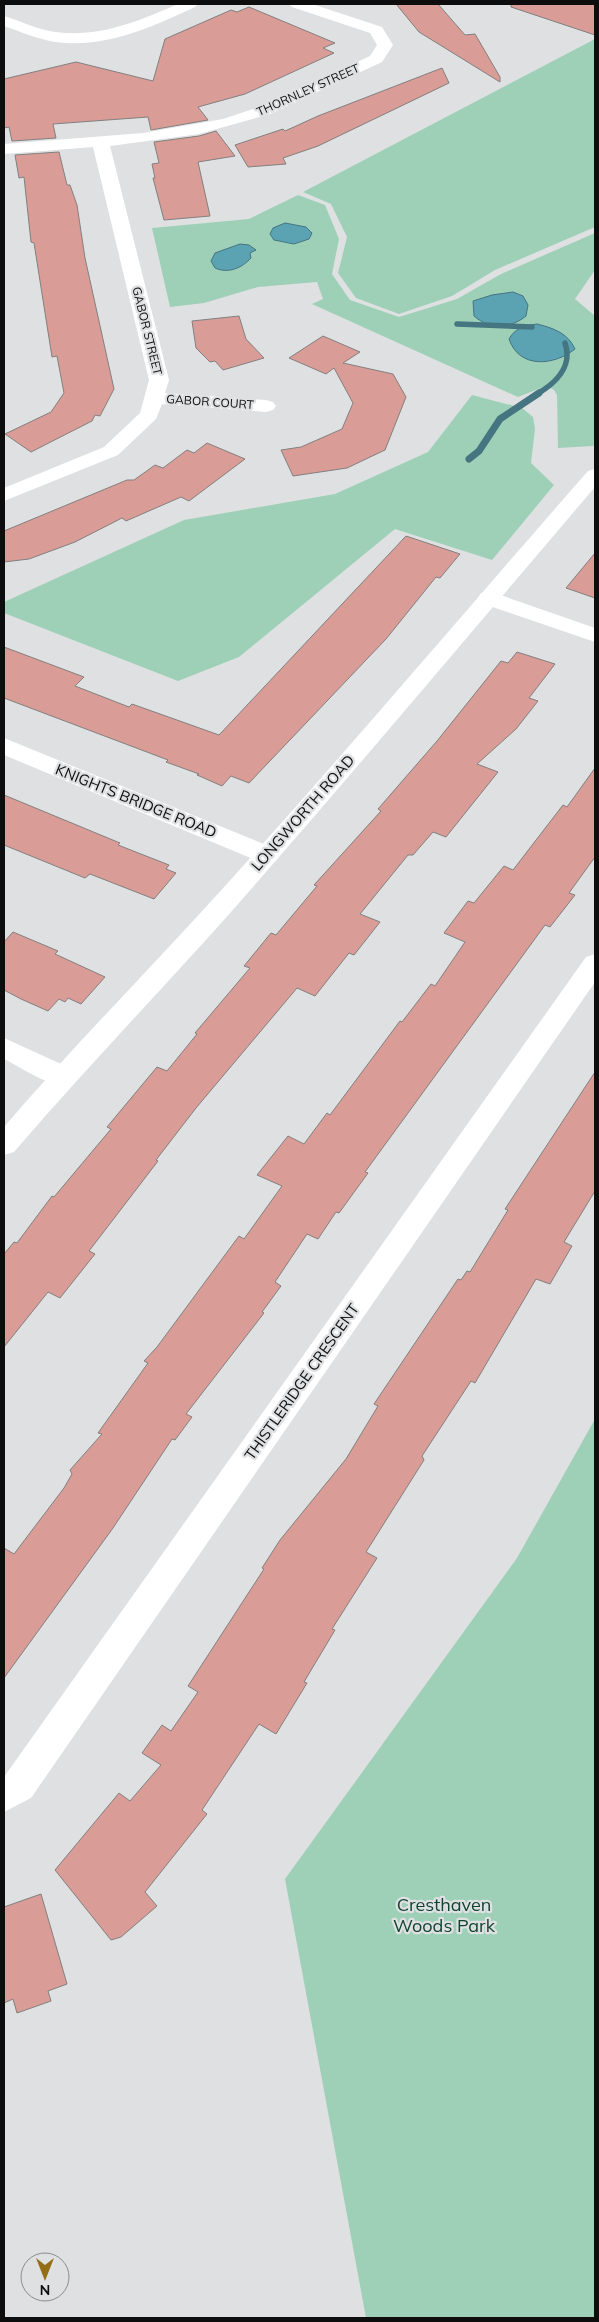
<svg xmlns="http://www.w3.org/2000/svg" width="599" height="2322" font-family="Mulish,sans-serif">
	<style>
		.green { fill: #9ed0b8 }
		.water { fill: #5ba2b2; stroke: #447581 }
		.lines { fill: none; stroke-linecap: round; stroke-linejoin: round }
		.stream-far1 { stroke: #447581; stroke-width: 5.5 }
		.stream { stroke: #447581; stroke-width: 7 }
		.building { fill: #d99c96; stroke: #82807f }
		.street { fill: #fff; fill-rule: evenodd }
		.secondary { fill: #fff; fill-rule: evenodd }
		.labels { text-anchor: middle; stroke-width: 4.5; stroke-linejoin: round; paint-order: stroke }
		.far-street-label { font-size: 12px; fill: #0d0d0e; stroke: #dfe0e2 }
		.street-label { font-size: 15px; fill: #0d0d0e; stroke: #dfe0e2 }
		.near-park-label { font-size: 18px; fill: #104330; stroke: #dfe0e2 }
	</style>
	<rect width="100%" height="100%" fill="#dfe0e2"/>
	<path class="green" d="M 595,39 L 595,227 L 495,270 L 452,296 L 399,314 L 356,298 L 338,273 L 347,237 L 331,204 L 303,192 Z
		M 298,195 L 325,205 L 339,239 L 332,274 L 350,300 L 399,317 L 457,299 L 501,274 L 595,233 L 595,270 L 575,299 L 595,316 L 595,443 L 593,446 L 558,448 L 557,395 L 554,390 L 546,386 L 518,397 L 312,304 L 323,299 L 317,282 L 258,287 L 204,303 L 170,307 L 152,228 L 249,219 Z
		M 472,395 L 522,408 L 533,417 L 535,429 L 531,463 L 554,485 L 492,560 L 395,529 L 239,657 L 178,681 L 4,613 L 4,602 L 184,520 L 335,494 L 428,452 Z
		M 595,1419 L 595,2318 L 366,2318 L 285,1879 L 517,1558 Z"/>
	<path class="water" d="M 285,223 L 306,227 L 312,233 L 309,239 L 294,244 L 274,240 L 270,234 L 273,228 Z
		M 240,244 L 249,245 L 256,250 L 250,253 L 251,258 C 242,268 228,274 215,268 L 211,261 L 215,253 Z
		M 513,292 L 523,296 L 528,305 L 526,316 C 510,329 490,330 474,316 L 473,301 L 492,295 Z
		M 537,324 C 553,328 568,333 575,349 C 554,366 519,369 509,339 C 515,328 524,326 537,324 Z"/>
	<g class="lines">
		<path class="stream-far1" d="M 457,324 L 532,327
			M 537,394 C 556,383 573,366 565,343"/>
		<path class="stream" d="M 469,459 L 479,451 L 500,419 L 539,393"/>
	</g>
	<path class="building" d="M 396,4 L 438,4 L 465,35 L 475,34 L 500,77 L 500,82 L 419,32 Z
		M 511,4 L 595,4 L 595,35 L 511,7 Z
		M 249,7 L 335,43 L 323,48 L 334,53 L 245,94 L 198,107 L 208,120 L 151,130 L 148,117 L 53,124 L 56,138 L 12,141 L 9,127 L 4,128 L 4,79 L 76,62 L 153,81 L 165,39 L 231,10 L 237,12 Z
		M 442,68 L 449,83 L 318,146 L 283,158 L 286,164 L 248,167 L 235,145 L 283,129 L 285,131 L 318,116 Z
		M 216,131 L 235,156 L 198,162 L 210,216 L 164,220 L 153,178 L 155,178 L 152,164 L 159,163 L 154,142 L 199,136 Z
		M 59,152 L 67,185 L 70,185 L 77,205 L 85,258 L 114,389 L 100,416 L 95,415 L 92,421 L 31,452 L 5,434 L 51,412 L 64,393 L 57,356 L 52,357 L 34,243 L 31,242 L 24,177 L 19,178 L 15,155 Z
		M 239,316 L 246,339 L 264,358 L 223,370 L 215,361 L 210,362 L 196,348 L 192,321 Z
		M 323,336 L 360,352 L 343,363 L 393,374 L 406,397 L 385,450 L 347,468 L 293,476 L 281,450 L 301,447 L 342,429 L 353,403 L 334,368 L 326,374 L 289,358 Z
		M 207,443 L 245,459 L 189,501 L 181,497 L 126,521 L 122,518 L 75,542 L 29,559 L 4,562 L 4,531 L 127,480 L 134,480 L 155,465 L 163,468 L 187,450 L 194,453 Z
		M 406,536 L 460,554 L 440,578 L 436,577 L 386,639 L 249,783 L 231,776 L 222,786 L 197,775 L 199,774 L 166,762 L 168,760 L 4,698 L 4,647 L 84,677 L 75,686 L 129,707 L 132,704 L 219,735 Z
		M 595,553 L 595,598 L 566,588 Z
		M 517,652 L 555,664 L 529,698 L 538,701 L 516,729 L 477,764 L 498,772 L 446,837 L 433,832 L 413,855 L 408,855 L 360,914 L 380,922 L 354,955 L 349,953 L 315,996 L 297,988 L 196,1108 L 156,1160 L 158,1161 L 89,1251 L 95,1254 L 60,1298 L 48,1292 L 4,1347 L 4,1254 L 14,1242 L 17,1243 L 52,1196 L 54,1197 L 111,1129 L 107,1127 L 157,1067 L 167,1071 L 197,1034 L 195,1033 L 250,968 L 244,966 L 271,933 L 276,935 L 317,886 L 314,885 L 381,811 L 378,809 L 437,741 L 501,661 L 508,663 Z
		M 595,768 L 595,857 L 569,893 L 575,895 L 550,927 L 545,925 L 365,1172 L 368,1173 L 339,1213 L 336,1212 L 318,1239 L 307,1234 L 275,1282 L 281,1286 L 262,1312 L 264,1313 L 186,1414 L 192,1417 L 175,1440 L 172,1439 L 113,1528 L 4,1678 L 4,1548 L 14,1554 L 64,1488 L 72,1474 L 70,1470 L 102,1434 L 98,1433 L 148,1363 L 144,1361 L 157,1347 L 239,1236 L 244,1239 L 282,1186 L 257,1175 L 288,1136 L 304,1144 L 327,1113 L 330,1115 L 400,1021 L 402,1022 L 431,984 L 435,986 L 465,942 L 444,933 L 468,901 L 474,903 L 504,866 L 513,870 L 563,805 L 567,807 Z
		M 4,795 L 120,843 L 118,845 L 169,865 L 166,869 L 176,873 L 154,899 L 90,874 L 85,878 L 4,845 Z
		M 13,932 L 58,951 L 55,954 L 105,977 L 81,1004 L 68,998 L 65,1002 L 59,999 L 48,1011 L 21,999 L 4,990 L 4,942 Z
		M 595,1072 L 595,1191 L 564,1242 L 572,1246 L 550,1284 L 536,1279 L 475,1383 L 471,1381 L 422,1456 L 424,1460 L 366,1552 L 377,1558 L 332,1629 L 335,1630 L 304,1682 L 307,1683 L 276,1734 L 259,1724 L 202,1810 L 207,1814 L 145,1892 L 157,1906 L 121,1937 L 111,1940 L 55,1870 L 119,1793 L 130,1801 L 161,1765 L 142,1753 L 162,1725 L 171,1731 L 198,1692 L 188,1686 L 264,1569 L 262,1568 L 280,1540 L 346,1459 L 378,1406 L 374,1404 L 458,1279 L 461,1280 L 467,1271 L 470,1272 L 508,1210 L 505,1209 Z
		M 41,1894 L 67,1984 L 48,1991 L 51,2001 L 17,2013 L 13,1999 L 4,2003 L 4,1907 Z"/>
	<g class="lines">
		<path class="street" d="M 178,4 L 198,4 L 195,7 C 152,27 104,49 55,42 C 38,39 21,32 4,26 L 4,16 C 21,21 38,30 56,32 C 99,38 139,21 178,4 Z
			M 289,4 L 312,4 L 382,27 L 393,45 L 382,62 L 270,114 L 199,134 L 110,146 L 169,380 L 165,393 L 266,400 L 273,402 L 276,406 L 273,410 L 266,412 L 162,404 L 156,419 L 118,455 L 4,501 L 4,488 L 104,447 L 140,413 L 149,380 L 93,147 L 4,154 L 4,144 L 143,133 L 223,119 L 259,107 L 315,82 L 370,56 L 377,45 L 370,33 L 292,7 Z
			M 489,591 L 595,628 L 595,642 L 481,603 L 478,598 L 481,593 Z
			M 4,738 L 276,849 L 279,855 L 276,861 L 267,863 L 258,861 L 4,755 Z
			M 595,954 L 595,982 L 31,1798 L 4,1812 L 4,1777 L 586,957 Z
			M 4,1038 L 72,1069 L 76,1076 L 72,1083 C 51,1090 23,1068 4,1059 Z"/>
		<path class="secondary" d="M 595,469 L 595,487 C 474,629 354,772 231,912 C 159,993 84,1070 14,1152 L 4,1155 L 4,1127 C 75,1044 152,967 225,886 C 348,750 467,609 588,471 Z"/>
	</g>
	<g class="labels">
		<g class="far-street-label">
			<text transform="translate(308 90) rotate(-24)" y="4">THORNLEY STREET</text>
			<text transform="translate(147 331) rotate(76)" y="4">GABOR STREET</text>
			<text transform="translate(210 402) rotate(4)" y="4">GABOR COURT</text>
		</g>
		<g class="street-label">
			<text transform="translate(136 801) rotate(22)" y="5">KNIGHTS BRIDGE ROAD</text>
			<text transform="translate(303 813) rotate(-49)" y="5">LONGWORTH ROAD</text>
			<text transform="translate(302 1382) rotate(-55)" y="5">THISTLERIDGE CRESCENT</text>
		</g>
		<g class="near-park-label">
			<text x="444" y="1911">Cresthaven<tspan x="444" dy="21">Woods Park</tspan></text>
		</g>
	</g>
	<rect width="599" height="2322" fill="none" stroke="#0d0d0e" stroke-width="10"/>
	<g transform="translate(45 2277) rotate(180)"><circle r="24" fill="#dfe0e2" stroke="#8b8c8d"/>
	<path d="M0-4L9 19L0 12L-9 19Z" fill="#946e17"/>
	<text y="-8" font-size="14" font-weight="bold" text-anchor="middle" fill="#0d0d0e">N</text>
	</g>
</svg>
